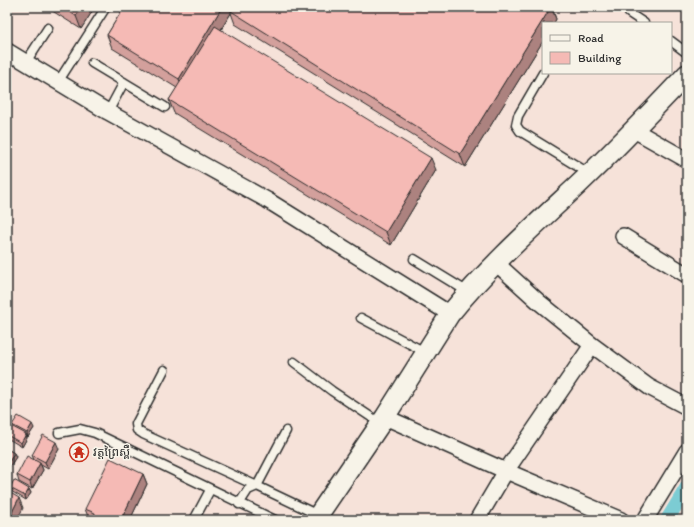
<svg xmlns="http://www.w3.org/2000/svg" width="694" height="527" font-family="Itim,'Noto Sans Khmer',sans-serif">
	<style>
		.lines { fill: none; stroke-linecap: round; stroke-linejoin: round }
		.canal { stroke: #7bccd3; stroke-width: 14 }
		.service-casing { stroke: #2b2b2b; stroke-width: 11 }
		.minor-casing { stroke: #2b2b2b; stroke-width: 18 }
		.tertiary-casing { stroke: #2b2b2b; stroke-width: 22 }
		.service { stroke: #f7f3e8; stroke-width: 8 }
		.minor { stroke: #f7f3e8; stroke-width: 15 }
		.tertiary { stroke: #f7f3e8; stroke-width: 19 }
		.wall { fill: #d3a09c; stroke: #2b2b2b }
		.shaded-wall { fill: #ac827f; stroke: #2b2b2b }
		.building { fill: #f5bab5; stroke: #2b2b2b }
		.labels { text-anchor: middle; stroke-width: 3; stroke-linejoin: round; paint-order: stroke }
		.poi-label { font-size: 12px; fill: #2b2b2b; stroke: #f7f3e8; text-anchor: start }
	</style>
	<rect width="100%" height="100%" fill="#f6e2d9"/>
	<filter id="ink" filterUnits="userSpaceOnUse"><feTurbulence type="fractalNoise" baseFrequency=".025" numOctaves="2"/><feDisplacementMap in="SourceGraphic" scale="8" xChannelSelector="R" yChannelSelector="G"/><feConvolveMatrix kernelMatrix="1 2 1 2 8 2 1 2 1" color-interpolation-filters="sRGB"/></filter>
	<g filter="url(#ink)">
		<g class="lines">
			<path class="canal" d="M 667,520 L 687,487"/>
			<defs>
				<path id="service" d="M 629,13 L 644,23
					M 671,41 L 687,53
					M 26,62 L 48,28
					M 92,63 L 165,107
					M 7,67 L 14,55
					M 543,73 L 518,116 L 516,125 L 520,131 L 590,174
					M 58,82 L 106,7
					M 108,112 L 124,82
					M 414,259 L 468,292
					M 361,318 L 425,352
					M 294,362 L 332,391 L 380,423
					M 164,370 L 136,424 L 137,430 L 143,434 L 257,486 L 286,431
					M 59,433 L 80,429 L 95,433 L 275,520
					M 239,504 L 248,490 L 257,486 L 318,515
					M 194,520 L 210,490"/>
				<path id="minor" d="M 7,51 L 108,112 L 267,200 L 450,314
					M 634,130 L 687,160
					M 623,236 L 687,275
					M 496,263 L 539,302 L 592,345 L 649,387 L 687,407
					M 385,417 L 506,471 L 621,520
					M 477,520 L 506,471 L 592,345
					M 645,520 L 687,451"/>
				<path id="tertiary" d="M 315,520 L 385,417 L 450,314 C 488,267 534,226 578,185 C 616,149 651,112 687,74"/>
			</defs>
			<use href="#service" class="service-casing"/>
			<use href="#minor" class="minor-casing"/>
			<use href="#tertiary" class="tertiary-casing"/>
			<use href="#service" class="service"/>
			<use href="#minor" class="minor"/>
			<use href="#tertiary" class="tertiary"/>
		</g>
		<path class="wall" d="M 46,7 L 95,7 L 81,29 Z
			M 124,7 L 552,7 L 556,19 L 554,23 L 543,23 L 543,41 L 465,167 L 235,24 L 231,13 L 221,30 L 436,170 L 391,245 L 174,113 L 169,100 L 177,88 L 112,48 L 107,35 Z
			M 12,425 L 34,428 L 28,437 L 27,436 L 27,438 L 22,447 L 7,438 L 7,433 L 13,427 Z
			M 7,449 L 14,453 L 16,457 L 10,466 L 7,464 Z
			M 59,449 L 48,469 L 41,465 L 43,470 L 32,489 L 19,482 L 17,475 L 34,460 L 32,455 Z
			M 143,474 L 147,484 L 130,520 L 92,520 L 89,519 L 85,509 Z
			M 10,488 L 29,489 L 31,493 L 26,500 L 11,491 Z"/>
		<path class="shaded-wall" d="M 82,7 L 95,7 L 81,29 L 76,16 Z
			M 222,7 L 235,7 L 231,11 L 231,13 L 183,92 L 179,79 Z
			M 551,7 L 556,19 L 554,23 L 543,23 L 543,41 L 465,167 L 460,154 Z
			M 431,158 L 436,170 L 391,245 L 386,232 Z
			M 32,424 L 34,428 L 28,437 L 27,433 Z
			M 26,434 L 27,438 L 22,447 L 21,443 Z
			M 56,442 L 59,449 L 48,469 L 45,462 Z
			M 14,453 L 16,457 L 10,466 L 9,462 Z
			M 40,463 L 43,470 L 32,489 L 30,482 Z
			M 143,474 L 147,484 L 130,520 L 121,520 Z
			M 29,489 L 31,493 L 26,500 L 25,496 Z
			M 19,498 L 23,508 L 17,520 L 8,520 Z"/>
		<path class="building" d="M 62,7 L 82,7 L 76,16 Z
			M 124,7 L 222,7 L 179,79 L 107,35 Z
			M 233,7 L 551,7 L 460,154 L 231,11 Z
			M 215,26 L 431,158 L 386,232 L 169,100 Z
			M 18,416 L 32,424 L 27,433 L 12,425 Z
			M 11,426 L 26,434 L 21,443 L 7,435 L 7,433 Z
			M 43,435 L 56,442 L 45,462 L 32,455 Z
			M 7,449 L 14,453 L 9,462 L 7,461 Z
			M 27,456 L 40,463 L 30,482 L 17,475 Z
			M 110,458 L 143,474 L 121,520 L 110,520 L 106,518 L 105,520 L 94,520 L 95,513 L 85,509 Z
			M 14,480 L 29,489 L 25,496 L 10,488 Z
			M 7,491 L 19,498 L 8,520 L 7,520 Z"/>
	</g>
	<defs>
		<symbol id="temple-ring" viewBox="-11 -11 22 22"><circle r="9.5" fill="#f7f3e8" stroke="#c8321e" stroke-width="1.5"/><path d="M0-6L5-2H3V0L6.5 2.5H4V6H1.5V3h-3V6H-4V2.5H-6.5L-3 0V-2H-5Z" fill="#c8321e"/></symbol>
	</defs>
	<g fill-rule="evenodd">
		<use href="#temple-ring" x="68" y="441" width="22" height="22"/>
	</g>
	<g class="labels">
		<g class="poi-label">
			<text x="93" y="456">វត្តព្រៃស្ពឺ</text>
		</g>
	</g>
	<rect width="694" height="527" fill="none" stroke="#f7f3e8" stroke-width="24"/>
	<rect x="12" y="12" width="670" height="503" fill="none" stroke="#2b2b2b" stroke-width="1.5" filter="url(#ink)"/>
	<rect x="542" y="22" width="130" height="52" fill="#f7f3e8" stroke="#a5a39c"/>
	<rect x="550" y="35" width="20" height="6" fill="#f7f3e8" stroke="#a5a39c"/>
	<text x="578" y="42" font-size="12" fill="#2b2b2b">Road</text>
	<rect x="550" y="52" width="20" height="12" fill="#f5bab5" stroke="#a5a39c"/>
	<text x="578" y="62" font-size="12" fill="#2b2b2b">Building</text>
</svg>
